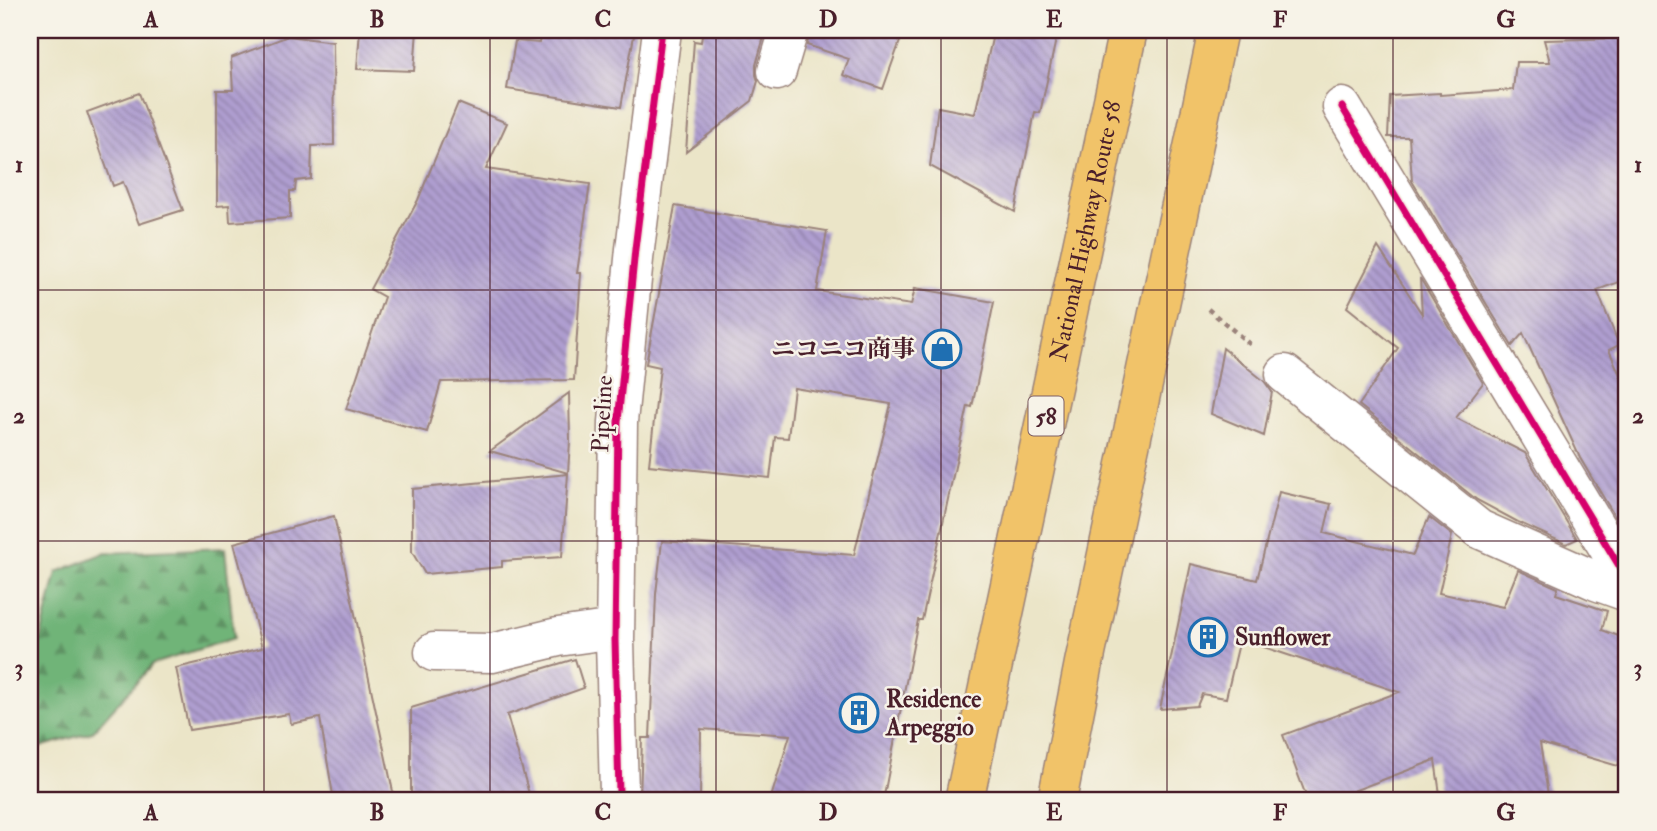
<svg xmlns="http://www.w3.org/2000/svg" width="1657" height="831" font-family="'IM FELL Double Pica','Noto Serif JP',serif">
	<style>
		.forest { fill: url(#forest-firs); stroke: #5d6a52; stroke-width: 2 }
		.building { fill: url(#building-back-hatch) }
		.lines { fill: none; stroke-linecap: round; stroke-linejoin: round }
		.minor-casing { stroke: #9a827a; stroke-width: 41 }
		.highway-casing { stroke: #9a827a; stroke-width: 41 }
		.path { stroke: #9a827a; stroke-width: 4.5; stroke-dasharray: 5 5; stroke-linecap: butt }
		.minor { stroke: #fff; stroke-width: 38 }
		.highway { stroke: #f1c369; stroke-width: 38 }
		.cycleway-casing { stroke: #f7f3e8; stroke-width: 11 }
		.cycleway { stroke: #d6006c; stroke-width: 7 }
		.grid { fill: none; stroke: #4a1f2b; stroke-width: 2; stroke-opacity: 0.55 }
		.labels { text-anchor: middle; stroke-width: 5; stroke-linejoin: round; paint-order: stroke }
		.shield { fill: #f7f3e8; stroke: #7e5f64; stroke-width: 2 }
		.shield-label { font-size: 23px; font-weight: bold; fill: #4a1f2b }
		.street-label { font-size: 24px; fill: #4a1f2b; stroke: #f7f3e8 }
		.poi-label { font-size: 24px; font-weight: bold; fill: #4a1f2b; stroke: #f7f3e8; text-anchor: start }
		.neatline { fill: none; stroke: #4a1f2b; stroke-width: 2.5 }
		.grid-label { font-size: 23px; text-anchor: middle; font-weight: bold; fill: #4a1f2b }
	</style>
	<defs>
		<pattern id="forest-firs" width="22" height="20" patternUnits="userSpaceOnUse" patternTransform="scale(1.75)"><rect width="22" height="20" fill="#70b478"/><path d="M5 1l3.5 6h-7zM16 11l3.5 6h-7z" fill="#5e9263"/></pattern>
		<pattern id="building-back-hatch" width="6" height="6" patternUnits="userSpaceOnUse" patternTransform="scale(1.75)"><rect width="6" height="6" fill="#af9ed0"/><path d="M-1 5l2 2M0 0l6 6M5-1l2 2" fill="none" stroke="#9080a9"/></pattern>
	</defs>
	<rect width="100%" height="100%" fill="#f7f3e8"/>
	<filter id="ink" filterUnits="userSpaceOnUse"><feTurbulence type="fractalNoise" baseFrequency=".0143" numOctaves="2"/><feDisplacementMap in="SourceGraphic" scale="14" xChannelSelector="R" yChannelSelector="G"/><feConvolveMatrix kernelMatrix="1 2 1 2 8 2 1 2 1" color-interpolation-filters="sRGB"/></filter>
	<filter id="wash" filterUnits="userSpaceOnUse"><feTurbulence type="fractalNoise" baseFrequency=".00686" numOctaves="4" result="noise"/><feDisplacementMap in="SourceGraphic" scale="28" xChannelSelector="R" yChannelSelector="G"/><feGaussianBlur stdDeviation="1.57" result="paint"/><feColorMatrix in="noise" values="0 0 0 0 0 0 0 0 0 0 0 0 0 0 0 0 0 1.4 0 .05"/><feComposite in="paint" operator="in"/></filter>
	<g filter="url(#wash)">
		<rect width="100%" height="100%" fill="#ebe5c8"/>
		<path class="forest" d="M 225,548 L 234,638 L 153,664 L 92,732 L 30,750 L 30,662 L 35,661 L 57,572 L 104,553 Z"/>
		<g id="blocks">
			<path class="building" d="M 360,30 L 417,30 L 414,71 L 357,69 Z
				M 542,30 L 635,30 L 621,107 L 507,89 L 515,41 L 539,43 Z
				M 703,30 L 766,30 L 756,65 L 756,75 L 758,81 L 752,101 L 686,152 L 694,41 L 701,42 Z
				M 810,30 L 904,30 L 883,89 L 843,75 L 849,59 L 807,45 Z
				M 994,30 L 1058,30 L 1040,113 L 1035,112 L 1015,212 L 930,166 L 938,107 L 975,114 Z
				M 288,36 L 333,42 L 334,145 L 312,146 L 311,179 L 296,181 L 295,191 L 290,191 L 290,218 L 230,222 L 229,205 L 217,206 L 217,90 L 233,90 L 231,58 Z
				M 1627,38 L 1627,279 L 1597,290 L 1619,345 L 1609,350 L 1627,391 L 1627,537 L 1580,458 L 1523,333 L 1512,346 L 1412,181 L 1409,137 L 1388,137 L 1390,96 L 1440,93 L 1440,95 L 1513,90 L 1516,62 L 1550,62 L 1544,40 Z
				M 139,93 L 183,210 L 139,224 L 123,182 L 113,186 L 87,112 Z
				M 458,103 L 507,123 L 486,169 L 590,184 L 577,273 L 581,273 L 574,380 L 441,382 L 427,432 L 346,409 L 384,297 L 370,289 L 418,200 Z
				M 675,206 L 827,231 L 817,291 L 911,305 L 915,288 L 994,302 L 972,407 L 968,406 L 922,620 L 918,620 L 883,801 L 770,801 L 790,735 L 701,729 L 700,801 L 640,801 L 642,738 L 650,738 L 656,594 L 662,541 L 854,555 L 891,404 L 794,388 L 788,438 L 775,437 L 770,478 L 649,465 L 660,367 L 646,364 Z
				M 1378,247 L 1422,314 L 1420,278 L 1483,383 L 1456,418 L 1525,453 L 1577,539 L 1566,544 L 1518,522 L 1477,500 L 1359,405 L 1398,348 L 1347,307 Z
				M 1223,348 L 1264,381 L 1272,392 L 1264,436 L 1211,414 Z
				M 569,393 L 570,441 L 568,473 L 490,451 Z
				M 568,474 L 562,557 L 502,561 L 502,567 L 425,574 L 412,552 L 412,489 Z
				M 1279,492 L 1331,504 L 1324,533 L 1413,555 L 1429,517 L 1452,535 L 1439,593 L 1503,607 L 1518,570 L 1558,588 L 1556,594 L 1607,611 L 1602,630 L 1627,639 L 1627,742 L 1618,766 L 1540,743 L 1549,801 L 1441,801 L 1435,760 L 1327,801 L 1308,801 L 1283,735 L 1399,692 L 1240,639 L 1226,698 L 1202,694 L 1197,706 L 1160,709 L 1191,564 L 1257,580 Z
				M 334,516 L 366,665 L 395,801 L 334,801 L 320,718 L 291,724 L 289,714 L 189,730 L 176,668 L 262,648 L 234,543 Z
				M 575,659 L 584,688 L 507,715 L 531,801 L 411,801 L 411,708 Z"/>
		</g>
	</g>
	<g filter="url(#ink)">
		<use href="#blocks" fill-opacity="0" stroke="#9a827a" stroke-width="2"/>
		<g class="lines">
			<defs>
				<path id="minor" d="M 777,71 L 789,30
					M 1342,107 L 1627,579
					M 1285,374 L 1479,529 L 1596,581 L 1627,592
					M 434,652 L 492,653 L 558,637 L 615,629
					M 615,801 L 619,793 L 615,640 L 618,422 L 635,249 L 662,30"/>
				<g id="highway">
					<path id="s1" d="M 964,801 L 1128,30"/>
					<path d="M 1057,801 L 1084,663 L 1218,30"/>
				</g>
			</defs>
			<use href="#minor" class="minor-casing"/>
			<use href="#highway" class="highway-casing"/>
			<path class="path" d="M 1208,309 L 1252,346"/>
			<use href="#minor" class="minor"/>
			<use href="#highway" class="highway"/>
			<defs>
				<path id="cycleway" d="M 1342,107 L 1627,579
					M 615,801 L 619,793 L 615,640 L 618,422 L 635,249 L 662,30"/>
			</defs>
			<use href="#cycleway" class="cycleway-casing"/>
			<use href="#cycleway" class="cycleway"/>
		</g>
	</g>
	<path class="grid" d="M 264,30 L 264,801M 490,30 L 490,801M 716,30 L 716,801M 941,30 L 941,801M 1167,30 L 1167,801M 1393,30 L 1393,801M 30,290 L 1627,290M 30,541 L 1627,541"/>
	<defs>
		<symbol id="shop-ring" viewBox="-11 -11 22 22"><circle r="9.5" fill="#f7f3e8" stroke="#1f6fb2" stroke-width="1.5"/><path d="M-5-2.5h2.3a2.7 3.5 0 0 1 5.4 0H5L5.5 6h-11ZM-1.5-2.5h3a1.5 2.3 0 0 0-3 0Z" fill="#1f6fb2"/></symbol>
		<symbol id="building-ring" viewBox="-11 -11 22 22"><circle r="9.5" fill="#f7f3e8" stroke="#1f6fb2" stroke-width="1.5"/><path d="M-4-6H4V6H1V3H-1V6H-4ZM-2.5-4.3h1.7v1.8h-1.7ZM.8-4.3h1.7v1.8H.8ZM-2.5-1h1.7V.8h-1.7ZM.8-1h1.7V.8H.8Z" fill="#1f6fb2"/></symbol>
	</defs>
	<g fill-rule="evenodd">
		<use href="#shop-ring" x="920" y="327" width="44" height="44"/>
		<use href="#building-ring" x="1186" y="615" width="44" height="44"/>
		<use href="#building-ring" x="837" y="691" width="44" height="44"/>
	</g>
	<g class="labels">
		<rect class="shield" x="1028.5" y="396.5" width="35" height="39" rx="5"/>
		<g class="shield-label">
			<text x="1046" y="424">58</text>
		</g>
		<g class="street-label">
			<text dy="8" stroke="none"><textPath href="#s1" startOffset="583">National Highway Route 58</textPath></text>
			<text transform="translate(602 414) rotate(-87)" y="8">Pipeline</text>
		</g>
		<g class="poi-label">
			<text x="915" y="357" text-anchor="end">ニコニコ商事</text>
			<text x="1235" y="645">Sunflower</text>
			<text x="886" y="707">Residence<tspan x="886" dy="28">Arpeggio</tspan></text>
		</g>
	</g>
	<rect width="1657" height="831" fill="none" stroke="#f7f3e8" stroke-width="77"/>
	<rect x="38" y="38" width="1580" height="754" class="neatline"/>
	<g class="grid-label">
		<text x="151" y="27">A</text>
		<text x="377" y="27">B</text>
		<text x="603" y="27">C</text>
		<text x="828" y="27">D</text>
		<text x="1054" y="27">E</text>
		<text x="1280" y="27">F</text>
		<text x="1506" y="27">G</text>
		<text x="19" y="172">1</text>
		<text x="1638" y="172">1</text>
		<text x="19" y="423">2</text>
		<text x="1638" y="423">2</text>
		<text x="19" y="675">3</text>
		<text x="1638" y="675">3</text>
		<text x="151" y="820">A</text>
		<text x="377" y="820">B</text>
		<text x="603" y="820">C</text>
		<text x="828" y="820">D</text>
		<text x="1054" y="820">E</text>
		<text x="1280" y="820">F</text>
		<text x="1506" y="820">G</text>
	</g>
</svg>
